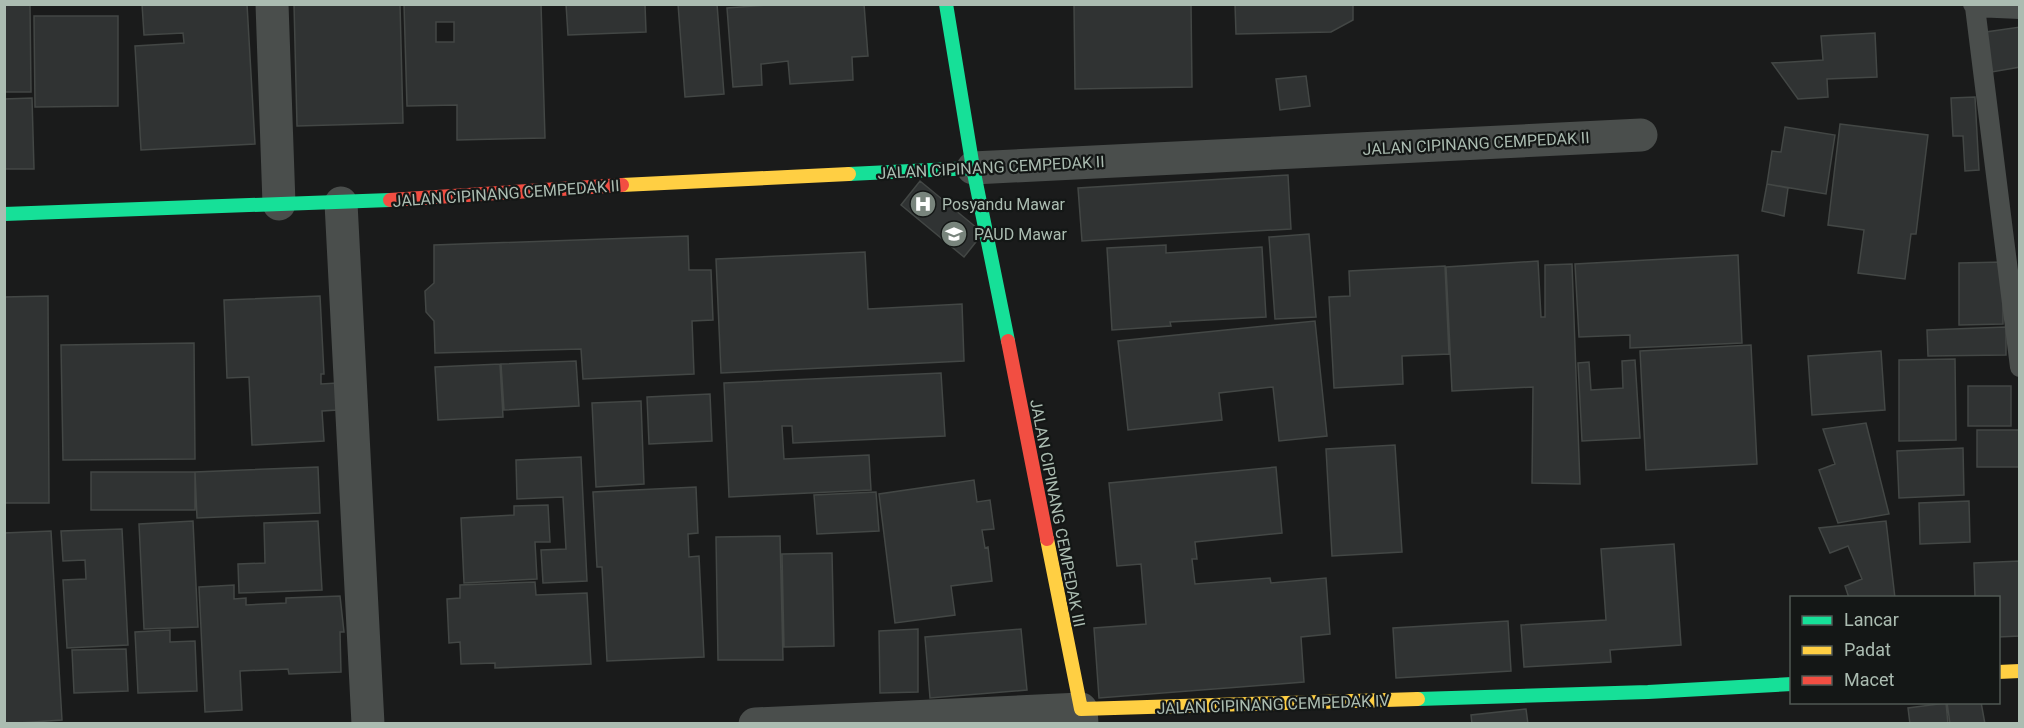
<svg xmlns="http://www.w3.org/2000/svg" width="2024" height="728" font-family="Roboto,sans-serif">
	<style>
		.building { fill: #303333; stroke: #434745; stroke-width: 1.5; fill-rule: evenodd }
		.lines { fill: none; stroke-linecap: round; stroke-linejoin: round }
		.lane { stroke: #4a4e4c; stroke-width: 20 }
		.street { stroke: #4a4e4c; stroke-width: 33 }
		.fast { stroke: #16e098; stroke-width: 14 }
		.slow { stroke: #ffcf43; stroke-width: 14 }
		.jam { stroke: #f24e42; stroke-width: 14 }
		.labels { text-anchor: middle; stroke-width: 4.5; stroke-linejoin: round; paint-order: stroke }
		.street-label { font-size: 16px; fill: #abbcb1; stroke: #141716 }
		.poi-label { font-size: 16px; fill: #abbcb1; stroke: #141716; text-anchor: start }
	</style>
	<rect width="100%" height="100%" fill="#1a1b1b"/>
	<path class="building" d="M 4,4 L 30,4 L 31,92 L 4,92 Z
		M 142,4 L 247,4 L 255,144 L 141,150 L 135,46 L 184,43 L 183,33 L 144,35 Z
		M 294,4 L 400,4 L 403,123 L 297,126 Z
		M 404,4 L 541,4 L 545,138 L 457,140 L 457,105 L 407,106 ZM 436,22 L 454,22 L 454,42 L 436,42 Z
		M 566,4 L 645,4 L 646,32 L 568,35 Z
		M 678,4 L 717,4 L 724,94 L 685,97 Z
		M 779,4 L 864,4 L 868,56 L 852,57 L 853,80 L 790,84 L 788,61 L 761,64 L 762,85 L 733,87 L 727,8 Z
		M 1074,4 L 1191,4 L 1192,87 L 1075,89 Z
		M 1235,4 L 1353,4 L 1353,20 L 1331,32 L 1236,34 Z
		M 34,16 L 118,16 L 118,106 L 35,107 Z
		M 2020,27 L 2020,67 L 1992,72 L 1986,32 Z
		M 1875,33 L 1877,77 L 1827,79 L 1828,97 L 1798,99 L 1772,63 L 1823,60 L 1821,36 Z
		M 1306,76 L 1310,106 L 1280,110 L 1276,79 Z
		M 1975,97 L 1979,170 L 1965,171 L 1963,136 L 1953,136 L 1951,98 Z
		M 32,98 L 34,169 L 4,169 L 4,99 Z
		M 1840,124 L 1928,135 L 1916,234 L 1911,234 L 1905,279 L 1858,273 L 1864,230 L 1828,225 Z
		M 1785,127 L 1835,135 L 1826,194 L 1767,184 L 1772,151 L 1781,152 Z
		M 1288,175 L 1291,229 L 1082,241 L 1078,188 Z
		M 920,181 L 983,233 L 964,257 L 901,205 Z
		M 1767,184 L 1788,188 L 1784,216 L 1762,211 Z
		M 1309,234 L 1316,317 L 1275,319 L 1269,237 Z
		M 688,236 L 689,270 L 711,270 L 713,320 L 692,321 L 694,374 L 583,379 L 581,349 L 435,353 L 434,321 L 426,312 L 425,291 L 434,283 L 434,245 Z
		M 1166,245 L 1166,253 L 1262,247 L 1266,317 L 1170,322 L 1171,326 L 1112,330 L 1107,248 Z
		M 865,252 L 868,309 L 962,304 L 964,361 L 721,373 L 716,259 Z
		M 1738,255 L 1742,343 L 1630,348 L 1630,335 L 1579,337 L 1575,264 Z
		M 1538,261 L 1541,317 L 1545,317 L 1545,265 L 1572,264 L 1580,484 L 1532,483 L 1533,387 L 1452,391 L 1446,267 Z
		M 2003,262 L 2003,324 L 1959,325 L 1959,263 Z
		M 1445,266 L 1449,354 L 1402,356 L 1403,384 L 1334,388 L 1329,297 L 1350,296 L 1349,271 Z
		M 48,296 L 49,503 L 4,503 L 4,297 Z
		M 320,296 L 324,374 L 321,374 L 321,384 L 337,383 L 338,410 L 322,411 L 324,441 L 252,445 L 249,377 L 227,378 L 224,300 Z
		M 1315,321 L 1327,436 L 1279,441 L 1273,387 L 1219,393 L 1222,420 L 1128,430 L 1118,341 Z
		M 2006,327 L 2006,355 L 1928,356 L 1927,330 Z
		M 194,343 L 195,459 L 63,460 L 61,345 Z
		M 1751,345 L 1757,464 L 1646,470 L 1640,351 Z
		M 1881,351 L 1885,410 L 1812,415 L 1808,356 Z
		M 1955,359 L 1956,440 L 1899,441 L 1899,360 Z
		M 1635,360 L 1640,438 L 1582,441 L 1578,363 L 1589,362 L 1591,390 L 1623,388 L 1622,361 Z
		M 576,361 L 579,406 L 504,410 L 501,364 Z
		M 500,364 L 503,417 L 438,420 L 435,367 Z
		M 941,373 L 945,436 L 793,443 L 792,426 L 782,426 L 784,459 L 869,455 L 871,490 L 729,497 L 724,383 Z
		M 1968,386 L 2011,386 L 2011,426 L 1968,426 Z
		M 710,394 L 712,441 L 649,444 L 647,397 Z
		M 641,401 L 644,484 L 596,487 L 592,403 Z
		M 1866,423 L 1889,514 L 1838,523 L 1819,470 L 1835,464 L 1823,429 Z
		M 1977,430 L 2020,430 L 2020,467 L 1977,467 Z
		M 1395,445 L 1402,552 L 1332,556 L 1326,449 Z
		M 1963,448 L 1964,495 L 1899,498 L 1897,451 Z
		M 581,457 L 587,581 L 543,583 L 541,550 L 566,549 L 563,497 L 517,499 L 516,460 Z
		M 318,467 L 320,513 L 197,518 L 195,472 Z
		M 1276,467 L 1282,533 L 1195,542 L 1197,559 L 1192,559 L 1195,584 L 1270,578 L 1271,583 L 1326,578 L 1330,634 L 1301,637 L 1304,682 L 1099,698 L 1094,628 L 1146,624 L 1141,564 L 1117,566 L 1109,483 Z
		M 91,472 L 195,472 L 195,510 L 91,510 Z
		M 974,480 L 977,502 L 990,500 L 994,529 L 982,530 L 985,548 L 988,547 L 992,581 L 951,586 L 955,615 L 895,623 L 879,494 Z
		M 696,487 L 698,533 L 688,534 L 689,557 L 699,556 L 704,657 L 607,661 L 602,567 L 597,567 L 593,492 Z
		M 876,492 L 879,531 L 817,534 L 814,495 Z
		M 1969,501 L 1970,542 L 1920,544 L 1919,503 Z
		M 548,505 L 550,542 L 535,542 L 537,579 L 464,583 L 461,518 L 514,515 L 514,506 Z
		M 193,521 L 198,627 L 144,629 L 139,524 Z
		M 318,521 L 322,590 L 239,593 L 238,564 L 265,563 L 264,523 Z
		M 1886,521 L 1895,598 L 1849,598 L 1845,586 L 1862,579 L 1848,546 L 1830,553 L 1819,528 Z
		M 122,529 L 128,645 L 67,648 L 63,580 L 86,579 L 85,560 L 63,561 L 61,531 Z
		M 51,531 L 62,720 L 4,724 L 4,533 Z
		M 780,536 L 783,660 L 718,660 L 716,537 Z
		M 1674,544 L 1681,645 L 1610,650 L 1611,662 L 1524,667 L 1521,625 L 1606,620 L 1601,549 Z
		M 832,553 L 834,646 L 784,647 L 782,554 Z
		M 2020,561 L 2020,636 L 1998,637 L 1998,598 L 1975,598 L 1974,563 Z
		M 535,582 L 536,595 L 587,593 L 591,664 L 495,668 L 495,663 L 461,664 L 460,642 L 449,643 L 447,599 L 460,598 L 460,585 Z
		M 234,585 L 234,599 L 246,598 L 246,605 L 286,603 L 286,598 L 340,596 L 344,632 L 340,632 L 341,672 L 289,674 L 288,669 L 240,671 L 242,710 L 205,712 L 199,587 Z
		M 1508,621 L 1511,671 L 1396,678 L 1393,628 Z
		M 918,629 L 918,692 L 880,693 L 879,631 Z
		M 1021,629 L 1027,690 L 930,698 L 925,637 Z
		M 170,630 L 170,642 L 195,641 L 197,691 L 138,693 L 135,632 Z
		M 126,649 L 128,691 L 74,693 L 72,650 Z
		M 1947,702 L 1981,702 L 1985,724 L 1950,724 Z
		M 1946,703 L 1948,724 L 1910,724 L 1908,708 Z
		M 1526,709 L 1528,724 L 1472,724 L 1471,715 Z"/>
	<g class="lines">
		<path class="lane" d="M 1973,4 L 1975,7 L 2020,9
			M 1975,7 L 2020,367"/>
		<path class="street" d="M 272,4 L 279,204
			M 973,168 L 1641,135
			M 341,203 L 368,724
			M 755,724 L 1081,709 L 1082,724"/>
		<path class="fast" d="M 946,4 L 973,168 L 1008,341
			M 849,174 L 973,168
			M 4,214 L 390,200
			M 1418,699 L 1648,692 L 1792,684"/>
		<path class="slow" d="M 622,185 L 849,174
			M 1047,539 L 1081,709 L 1418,699
			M 1998,672 L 2020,671"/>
		<path class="jam" d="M 390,200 L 622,185
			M 1008,341 L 1047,539"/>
	</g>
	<defs>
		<symbol id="hospital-disc" viewBox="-11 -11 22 22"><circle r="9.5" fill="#78847c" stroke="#141716"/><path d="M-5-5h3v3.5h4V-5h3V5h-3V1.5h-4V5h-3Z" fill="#fff"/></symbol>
		<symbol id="school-disc" viewBox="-11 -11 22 22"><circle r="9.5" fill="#78847c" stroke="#141716"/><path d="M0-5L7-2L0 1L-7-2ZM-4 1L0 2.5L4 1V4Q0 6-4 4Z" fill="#fff"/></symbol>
	</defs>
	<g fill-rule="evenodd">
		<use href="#hospital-disc" x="908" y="189" width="30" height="30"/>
		<use href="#school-disc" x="939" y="219" width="30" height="30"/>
	</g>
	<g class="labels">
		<g class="street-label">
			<text transform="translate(1476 143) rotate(-3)" y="6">JALAN CIPINANG CEMPEDAK II</text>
			<text transform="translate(991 167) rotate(-3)" y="6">JALAN CIPINANG CEMPEDAK II</text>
			<text transform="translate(506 193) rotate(-4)" y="6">JALAN CIPINANG CEMPEDAK II</text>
			<text transform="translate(1058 513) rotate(79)" y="6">JALAN CIPINANG CEMPEDAK III</text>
			<text transform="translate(1273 704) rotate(-2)" y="6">JALAN CIPINANG CEMPEDAK IV</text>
		</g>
		<g class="poi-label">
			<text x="942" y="210">Posyandu Mawar</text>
			<text x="974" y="240">PAUD Mawar</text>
		</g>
	</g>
	<rect width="2024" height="728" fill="none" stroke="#abbcb1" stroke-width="12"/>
	<rect x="1790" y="596" width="210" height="108" fill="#141716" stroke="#505954" stroke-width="1.5"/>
	<rect x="1802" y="616" width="30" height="9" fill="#16e098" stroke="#505954" stroke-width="1.5"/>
	<text x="1844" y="626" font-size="18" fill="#abbcb1">Lancar</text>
	<rect x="1802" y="646" width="30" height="9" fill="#ffcf43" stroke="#505954" stroke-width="1.5"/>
	<text x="1844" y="656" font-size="18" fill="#abbcb1">Padat</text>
	<rect x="1802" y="676" width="30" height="9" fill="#f24e42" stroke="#505954" stroke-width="1.5"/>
	<text x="1844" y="686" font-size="18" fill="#abbcb1">Macet</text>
</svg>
